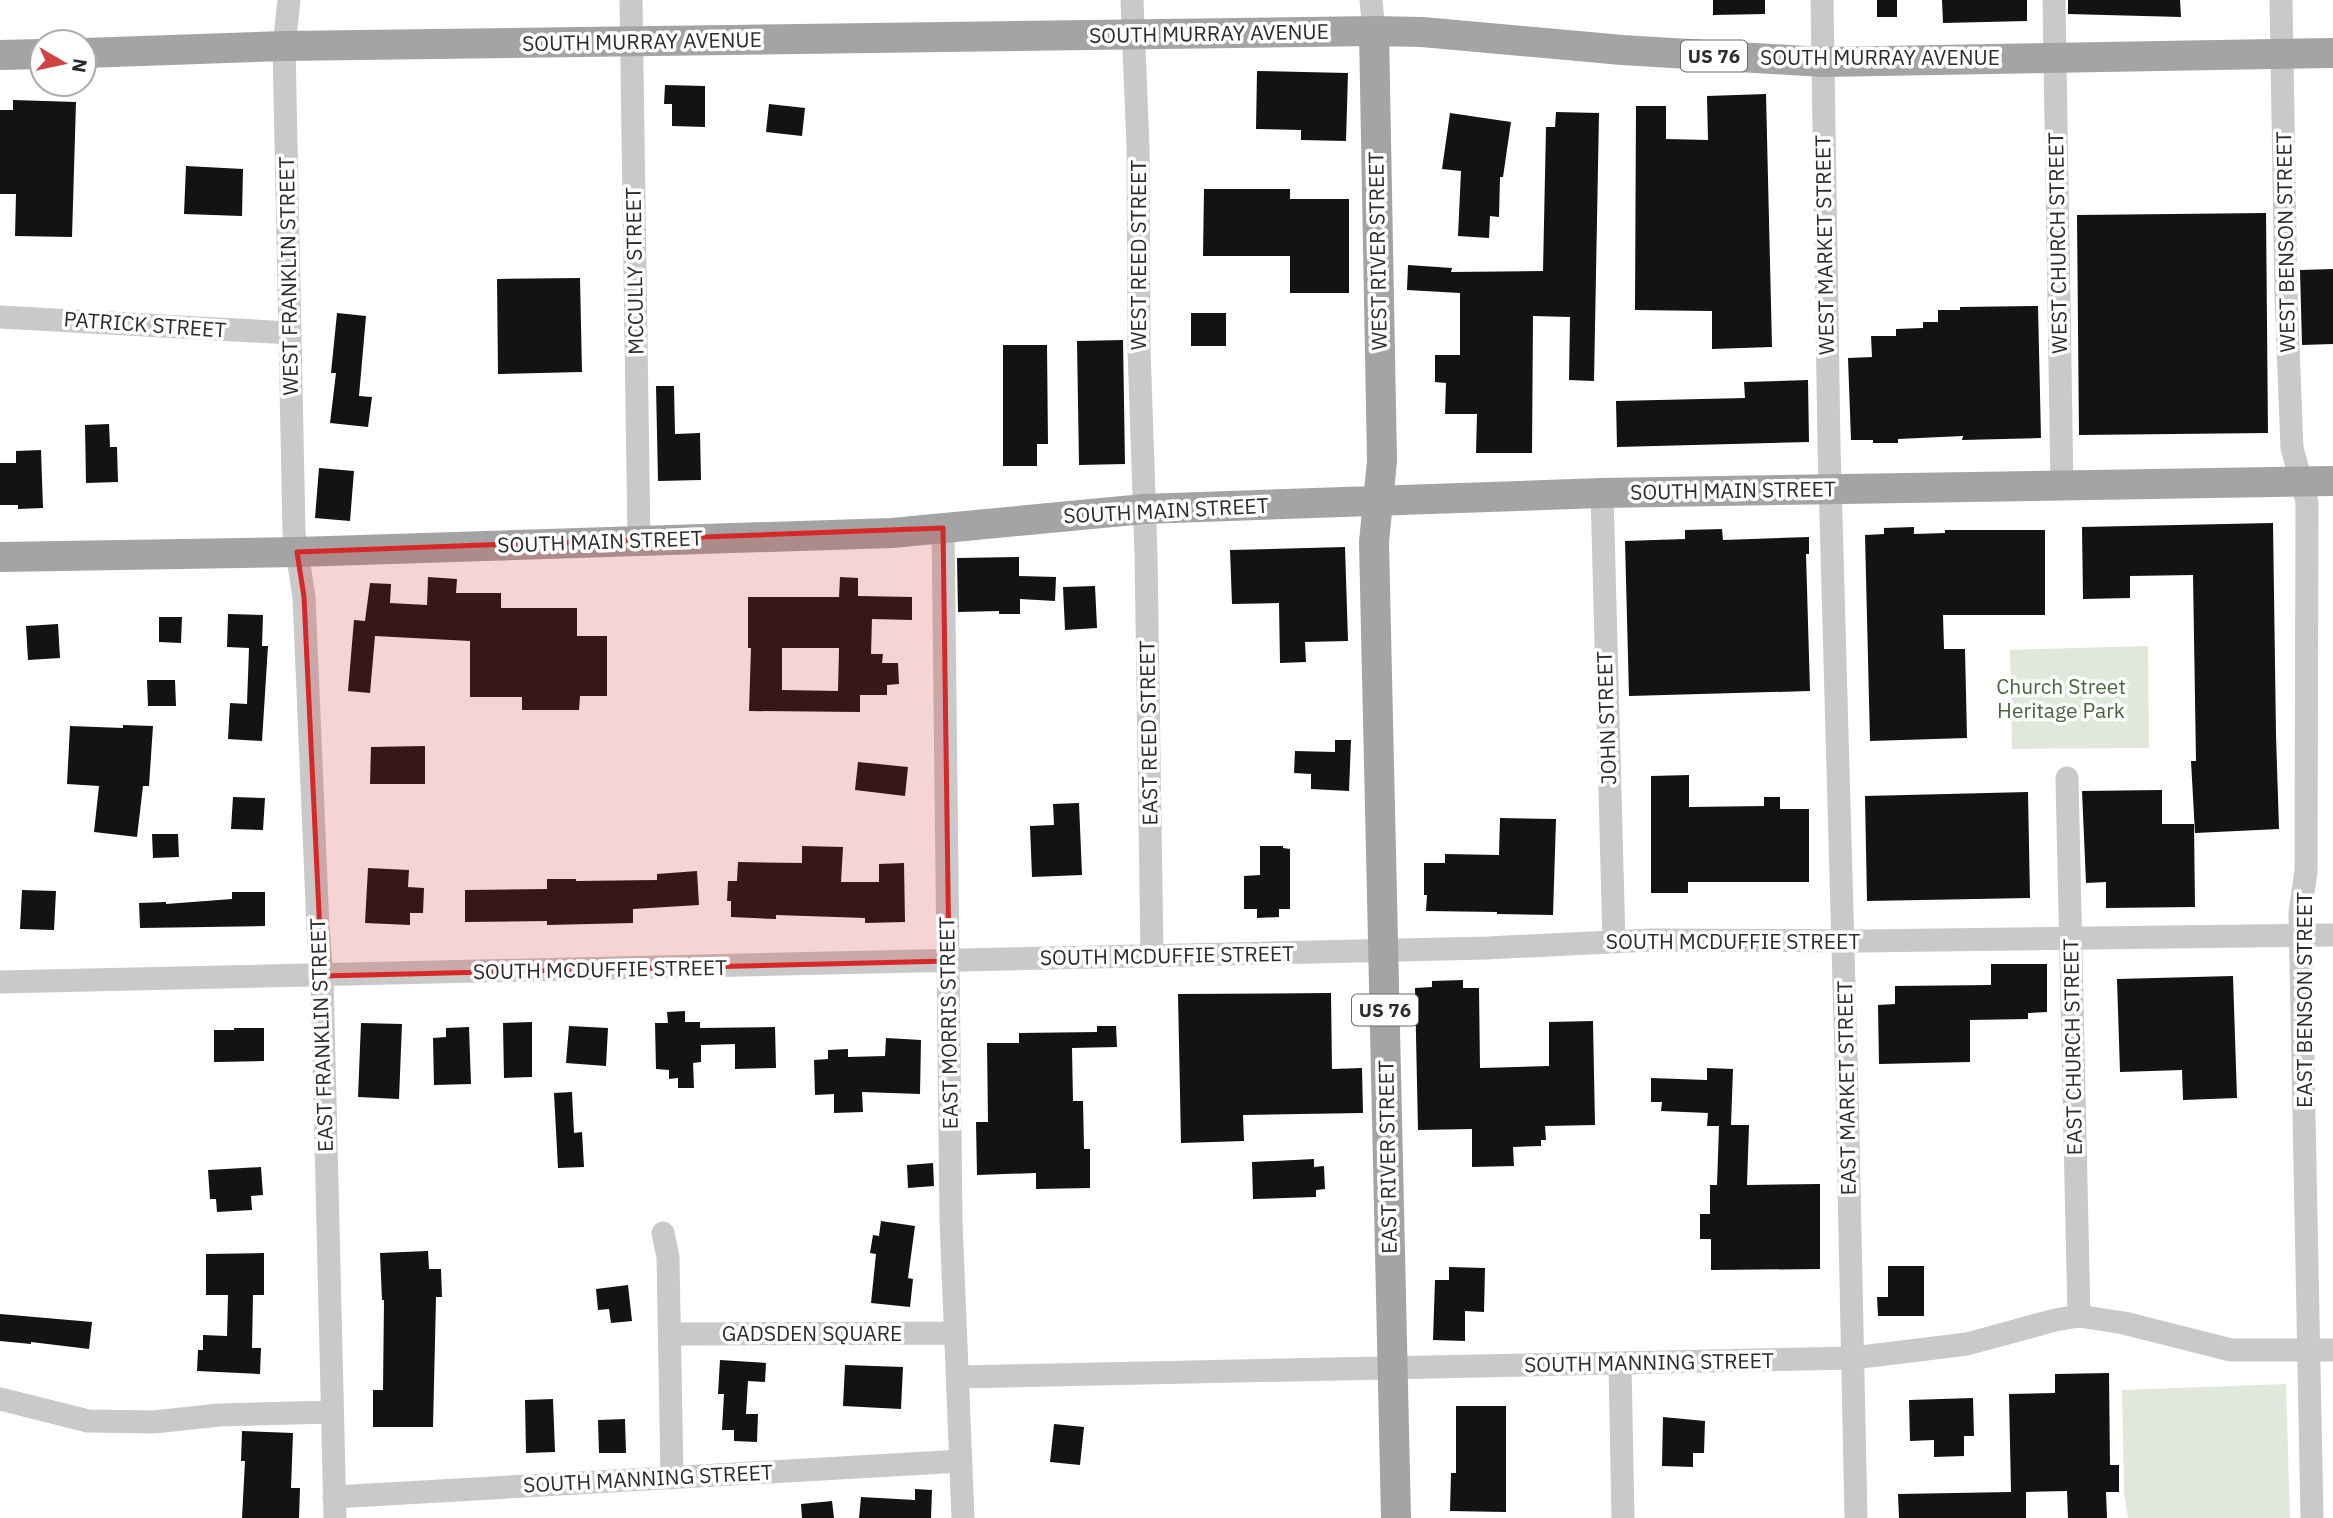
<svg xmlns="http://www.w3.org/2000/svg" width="2333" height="1518" font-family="'IBM Plex Sans',sans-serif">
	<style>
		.green { fill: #e1e8db }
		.building { fill: #131313; fill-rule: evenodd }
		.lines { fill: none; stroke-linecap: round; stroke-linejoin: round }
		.minor { stroke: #c9c9c9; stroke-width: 23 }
		.major { stroke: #a4a4a4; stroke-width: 30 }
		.marked { fill: #d62828; fill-opacity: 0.2; stroke: #d62828; stroke-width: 5; stroke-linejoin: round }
		.labels { text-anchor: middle; stroke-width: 7; stroke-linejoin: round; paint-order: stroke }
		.shield { fill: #fff; stroke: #6b6b6b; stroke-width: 2 }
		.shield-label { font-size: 19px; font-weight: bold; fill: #2c2c2c }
		.street-label { font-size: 21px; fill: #2c2c2c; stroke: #fff }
		.park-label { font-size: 21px; fill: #4d633f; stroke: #fff }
	</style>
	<rect width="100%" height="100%" fill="#fff"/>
	<path class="green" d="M 2148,646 L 2149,748 L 2012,749 L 2010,650 Z
		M 2286,1384 L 2290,1518 L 2128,1518 L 2124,1492 L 2122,1390 Z"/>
	<path class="building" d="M 1713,0 L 1765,0 L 1765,14 L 1713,15 Z
		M 1877,0 L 1897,0 L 1897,17 L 1877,17 Z
		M 1942,0 L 2027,0 L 2027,21 L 1943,23 Z
		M 2068,0 L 2180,0 L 2181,17 L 2068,14 Z
		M 1257,71 L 1348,73 L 1346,141 L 1301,140 L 1301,130 L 1256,129 Z
		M 665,85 L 705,86 L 705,127 L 672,126 L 672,104 L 664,104 Z
		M 1766,94 L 1772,347 L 1712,349 L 1712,311 L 1635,310 L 1636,106 L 1666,106 L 1666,139 L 1708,140 L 1707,96 Z
		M 13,100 L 76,102 L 72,237 L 15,236 L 16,194 L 0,194 L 0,110 L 13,110 Z
		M 769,104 L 805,108 L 802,136 L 766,132 Z
		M 1556,112 L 1599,113 L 1594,381 L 1569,380 L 1570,317 L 1533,316 L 1532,453 L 1476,453 L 1477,414 L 1445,414 L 1446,383 L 1435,382 L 1435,355 L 1460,355 L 1460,293 L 1407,290 L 1408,265 L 1452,268 L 1451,272 L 1543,271 L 1546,127 L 1555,127 Z
		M 1450,113 L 1511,122 L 1503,177 L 1500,177 L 1499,217 L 1490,216 L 1489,238 L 1458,236 L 1461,171 L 1442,169 Z
		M 186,166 L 243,169 L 242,216 L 184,214 Z
		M 1204,189 L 1290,189 L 1290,199 L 1349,199 L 1349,293 L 1290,293 L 1290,256 L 1203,256 Z
		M 2266,213 L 2268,433 L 2079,435 L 2077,215 Z
		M 2333,269 L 2333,344 L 2302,345 L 2300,270 Z
		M 580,278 L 582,372 L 498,374 L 497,279 Z
		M 2038,306 L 2041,438 L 1962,440 L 1963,436 L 1898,439 L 1898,443 L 1873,443 L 1873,440 L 1851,440 L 1848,358 L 1872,357 L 1871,336 L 1896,336 L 1896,329 L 1923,328 L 1923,322 L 1938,322 L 1938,310 L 1960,310 L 1960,307 Z
		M 337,313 L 366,316 L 359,396 L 372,397 L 368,427 L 330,423 L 336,373 L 331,373 Z
		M 1191,313 L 1226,313 L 1226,346 L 1191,346 Z
		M 1123,340 L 1125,464 L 1079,465 L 1077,341 Z
		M 1003,345 L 1047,345 L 1048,444 L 1037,444 L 1037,466 L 1003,466 Z
		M 1808,380 L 1809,442 L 1617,447 L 1616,401 L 1745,398 L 1744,382 Z
		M 656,386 L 674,386 L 675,434 L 700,433 L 701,480 L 658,481 Z
		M 109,424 L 110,447 L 117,447 L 118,482 L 86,483 L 85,425 Z
		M 41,450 L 43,508 L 18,509 L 18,505 L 0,505 L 0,463 L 16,463 L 16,451 Z
		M 319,468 L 354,471 L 350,521 L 315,518 Z
		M 2273,523 L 2276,735 L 2279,829 L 2195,833 L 2191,761 L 2196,761 L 2193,575 L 2130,576 L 2130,598 L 2083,599 L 2082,527 Z
		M 1914,527 L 1914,534 L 1945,533 L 1945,530 L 2045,530 L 2045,615 L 1943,615 L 1944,649 L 1965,649 L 1967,738 L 1870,741 L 1865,535 L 1884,534 L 1884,528 Z
		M 1722,529 L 1723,540 L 1809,537 L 1809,554 L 1806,554 L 1810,691 L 1629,696 L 1625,541 L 1685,539 L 1685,530 Z
		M 1345,547 L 1348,641 L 1305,642 L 1306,662 L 1280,663 L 1279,603 L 1232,604 L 1230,550 Z
		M 1019,557 L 1019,576 L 1056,577 L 1055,601 L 1020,599 L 1020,614 L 999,614 L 999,611 L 958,612 L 957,558 Z
		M 428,577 L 457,579 L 456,593 L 501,593 L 501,608 L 577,608 L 577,636 L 607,636 L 607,696 L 580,696 L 579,710 L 522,710 L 522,697 L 470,697 L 470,641 L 375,636 L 370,693 L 348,691 L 354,620 L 365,621 L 370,583 L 391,584 L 390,603 L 427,605 Z
		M 840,577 L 858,578 L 858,596 L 912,597 L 912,620 L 872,619 L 871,654 L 883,654 L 882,663 L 898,663 L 899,684 L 887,685 L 887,695 L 860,695 L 860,712 L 749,711 L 751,648 L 748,648 L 748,597 L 839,597 ZM 782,648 L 839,648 L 838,691 L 782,690 Z
		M 1095,586 L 1097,628 L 1065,630 L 1063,587 Z
		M 228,614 L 263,615 L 262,646 L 268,646 L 262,741 L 228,739 L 230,703 L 247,704 L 249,648 L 227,647 Z
		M 159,617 L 182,617 L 181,643 L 159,642 Z
		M 58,624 L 60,658 L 28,660 L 26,626 Z
		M 147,680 L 175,680 L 176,706 L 148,706 Z
		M 123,725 L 153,726 L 149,786 L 143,786 L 137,837 L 94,832 L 99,786 L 67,784 L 70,726 L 123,728 Z
		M 1335,740 L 1351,740 L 1349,791 L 1311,789 L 1311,774 L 1294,773 L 1295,751 L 1335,752 Z
		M 425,746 L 425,784 L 370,784 L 371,747 Z
		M 858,762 L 908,767 L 905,796 L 855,790 Z
		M 1689,775 L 1689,807 L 1764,806 L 1764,797 L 1780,797 L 1780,809 L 1809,809 L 1809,882 L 1688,882 L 1688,893 L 1651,893 L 1651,776 Z
		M 2162,790 L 2162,824 L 2194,824 L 2195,907 L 2106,908 L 2106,882 L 2086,883 L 2082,791 Z
		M 2028,792 L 2030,898 L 1867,901 L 1865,796 Z
		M 233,797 L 265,798 L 263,830 L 231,829 Z
		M 1079,803 L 1082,875 L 1032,877 L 1030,826 L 1054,825 L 1053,804 Z
		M 1500,818 L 1556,819 L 1553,915 L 1497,914 L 1497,912 L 1426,911 L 1427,895 L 1424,895 L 1424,863 L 1445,863 L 1445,854 L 1499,855 Z
		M 152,834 L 178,834 L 179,857 L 153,858 Z
		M 802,846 L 843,847 L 841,882 L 879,882 L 879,864 L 904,863 L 905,922 L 865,923 L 865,918 L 776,915 L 776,919 L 731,917 L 731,901 L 727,901 L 728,881 L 737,881 L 738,862 L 802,863 Z
		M 1260,846 L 1283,846 L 1283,848 L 1290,849 L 1290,909 L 1279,909 L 1279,917 L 1257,918 L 1257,909 L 1244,909 L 1244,876 L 1260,875 Z
		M 368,868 L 409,870 L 408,887 L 424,888 L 423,913 L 410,913 L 410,925 L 365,923 Z
		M 697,871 L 699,905 L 633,909 L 633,923 L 547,925 L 547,921 L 465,922 L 465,890 L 547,889 L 547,879 L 576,879 L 576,881 L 657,880 L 657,874 Z
		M 22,890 L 56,891 L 54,930 L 20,929 Z
		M 232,892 L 265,892 L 265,926 L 140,928 L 139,903 L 166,902 L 166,904 L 232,899 Z
		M 1991,964 L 2047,964 L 2047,1012 L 2028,1013 L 2028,1019 L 1970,1020 L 1970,1062 L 1879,1064 L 1878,1005 L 1895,1004 L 1895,986 L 1991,985 Z
		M 2233,976 L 2237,1098 L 2183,1100 L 2182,1070 L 2120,1072 L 2117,979 Z
		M 1463,980 L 1463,988 L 1479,988 L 1480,1068 L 1549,1066 L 1549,1022 L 1593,1021 L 1595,1125 L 1545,1126 L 1546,1140 L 1541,1140 L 1541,1146 L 1513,1147 L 1514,1166 L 1472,1167 L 1472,1129 L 1418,1130 L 1415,988 L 1432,987 L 1432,981 Z
		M 1331,993 L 1332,1069 L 1362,1068 L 1363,1113 L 1243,1115 L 1244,1141 L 1181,1143 L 1178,994 Z
		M 685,1011 L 685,1022 L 700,1022 L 700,1028 L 775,1027 L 776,1068 L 735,1069 L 735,1044 L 701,1045 L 701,1062 L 693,1063 L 694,1088 L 678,1088 L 678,1078 L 669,1079 L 669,1070 L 656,1069 L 655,1023 L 668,1023 L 667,1012 Z
		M 532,1022 L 532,1077 L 504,1078 L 503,1023 Z
		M 361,1023 L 402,1024 L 399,1099 L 358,1097 Z
		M 569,1026 L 608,1028 L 606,1066 L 566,1063 Z
		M 1097,1026 L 1116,1026 L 1117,1047 L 1072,1048 L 1073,1101 L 1083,1101 L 1084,1149 L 1090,1149 L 1090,1188 L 1036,1189 L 1036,1173 L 977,1175 L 976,1122 L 988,1122 L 987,1043 L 1019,1043 L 1019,1033 L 1097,1032 Z
		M 469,1027 L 471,1084 L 434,1085 L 433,1038 L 446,1037 L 446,1028 Z
		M 234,1028 L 264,1028 L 264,1061 L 214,1062 L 214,1030 L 234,1030 Z
		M 886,1038 L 921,1040 L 920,1094 L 862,1092 L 863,1112 L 834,1113 L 834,1094 L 815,1095 L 814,1060 L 828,1059 L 828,1050 L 848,1049 L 848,1057 L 885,1056 Z
		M 1707,1068 L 1733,1069 L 1731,1125 L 1749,1125 L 1747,1185 L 1820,1184 L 1820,1269 L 1711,1270 L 1711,1239 L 1700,1239 L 1700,1214 L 1710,1214 L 1710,1185 L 1717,1185 L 1719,1126 L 1707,1126 L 1708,1113 L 1661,1111 L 1662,1102 L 1651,1102 L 1651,1078 L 1707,1080 Z
		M 572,1092 L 574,1133 L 582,1132 L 584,1167 L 558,1168 L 554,1093 Z
		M 1314,1159 L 1314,1167 L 1324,1166 L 1325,1189 L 1316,1190 L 1316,1197 L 1253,1199 L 1252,1162 Z
		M 933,1163 L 934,1186 L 908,1188 L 907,1165 Z
		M 261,1167 L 263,1195 L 251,1196 L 252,1210 L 217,1212 L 216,1199 L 210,1199 L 208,1170 Z
		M 881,1221 L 915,1226 L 908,1278 L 913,1279 L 910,1307 L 871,1303 L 876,1254 L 870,1253 L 873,1235 L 879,1236 Z
		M 428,1251 L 429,1269 L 441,1269 L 442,1297 L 436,1297 L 433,1427 L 373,1427 L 373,1390 L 383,1390 L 384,1300 L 382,1300 L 380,1253 Z
		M 264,1253 L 264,1295 L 253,1295 L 252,1348 L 261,1348 L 260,1374 L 197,1371 L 198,1350 L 203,1350 L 203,1335 L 227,1336 L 228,1295 L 206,1295 L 206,1254 Z
		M 1888,1266 L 1924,1266 L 1924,1316 L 1878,1316 L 1877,1297 L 1888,1297 Z
		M 1449,1267 L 1485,1268 L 1484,1312 L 1465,1311 L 1465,1341 L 1433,1340 L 1435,1280 L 1449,1280 Z
		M 628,1285 L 632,1321 L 611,1323 L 609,1309 L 598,1310 L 596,1289 Z
		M 0,1314 L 92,1322 L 89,1349 L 31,1342 L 31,1344 L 0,1341 Z
		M 720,1360 L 766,1363 L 765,1382 L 748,1381 L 746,1414 L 758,1414 L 757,1442 L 734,1441 L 734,1430 L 722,1430 L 724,1394 L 718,1394 Z
		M 845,1365 L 903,1367 L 901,1409 L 843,1406 Z
		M 2109,1373 L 2110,1465 L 2119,1465 L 2119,1492 L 2106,1492 L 2107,1518 L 2068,1518 L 2067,1491 L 2026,1492 L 2026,1518 L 1899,1518 L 1898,1494 L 2011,1492 L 2009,1394 L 2055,1393 L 2055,1374 Z
		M 1973,1398 L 1974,1436 L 1964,1436 L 1964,1456 L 1934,1457 L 1934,1440 L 1910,1441 L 1909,1400 Z
		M 553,1399 L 555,1452 L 526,1453 L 525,1400 Z
		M 1456,1406 L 1506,1406 L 1506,1512 L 1450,1511 L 1451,1473 L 1456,1473 Z
		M 1663,1417 L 1705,1421 L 1704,1453 L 1693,1453 L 1693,1467 L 1662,1466 Z
		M 625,1419 L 626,1453 L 599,1453 L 598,1420 Z
		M 1054,1424 L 1084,1427 L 1080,1465 L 1050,1462 Z
		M 242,1431 L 293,1433 L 291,1488 L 300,1488 L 299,1518 L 242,1518 L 245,1461 L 241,1461 Z
		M 915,1489 L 932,1490 L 931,1518 L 859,1518 L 861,1497 L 915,1500 Z
		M 832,1501 L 834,1518 L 802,1518 L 801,1504 Z"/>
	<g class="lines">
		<path class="minor" d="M 289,0 L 284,46 L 294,532 L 304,597 L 318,928 L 322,976 L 335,1518
			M 631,0 L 639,541
			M 1132,0 L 1138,147 L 1139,349 L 1146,554 L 1152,956
			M 1371,0 L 1374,31
			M 1822,0 L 1829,445 L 1847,1092 L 1856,1518
			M 2054,0 L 2062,487
			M 2281,0 L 2286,295 L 2292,448 L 2307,502 L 2306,871 L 2300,913 L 2312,1518
			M 0,317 L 290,333
			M 1602,493 L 1614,942
			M 943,528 L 951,1221 L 963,1518
			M 2067,778 L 2079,1316
			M 0,982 L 1487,948 L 1652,940 L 1861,941 L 2333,935
			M 663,1233 L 668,1257 L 672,1478
			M 670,1334 L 955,1333
			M 1620,1364 L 1623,1518
			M 958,1377 L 1853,1358 L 1967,1344 L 2055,1320 L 2079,1316 L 2124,1323 L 2231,1350 L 2333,1350
			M 0,1399 L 88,1421 L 154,1422 L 219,1415 L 332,1412
			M 334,1497 L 961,1461"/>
		<path class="major" d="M 1374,31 L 1382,461 L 1374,542 L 1396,1518
			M 84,53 L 284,46 L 1374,31 L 1422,32 L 1622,50 L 1823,62 L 2333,53
			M 0,55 L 42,54
			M 0,557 L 297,552 L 892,533 L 1144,509 L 1602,493 L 2333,481"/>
	</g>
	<path class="marked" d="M 943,528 L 949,961 L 322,976 L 304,597 L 297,552 Z"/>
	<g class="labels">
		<g class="shield">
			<rect x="1681" y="40.5" width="66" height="31" rx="5"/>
			<rect x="1352" y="994.5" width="66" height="31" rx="5"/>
		</g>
		<g class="shield-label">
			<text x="1714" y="63">US 76</text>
			<text x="1385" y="1017">US 76</text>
		</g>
		<g class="street-label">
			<text transform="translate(1209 34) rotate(-1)" y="7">SOUTH MURRAY AVENUE</text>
			<text transform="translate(642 42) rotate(-1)" y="7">SOUTH MURRAY AVENUE</text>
			<text x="1880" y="65">SOUTH MURRAY AVENUE</text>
			<text transform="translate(2286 242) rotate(-91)" y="7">WEST BENSON STREET</text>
			<text transform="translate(2058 243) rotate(-91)" y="7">WEST CHURCH STREET</text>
			<text transform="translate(1825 245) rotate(-91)" y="7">WEST MARKET STREET</text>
			<text transform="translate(1378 251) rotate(-91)" y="7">WEST RIVER STREET</text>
			<text transform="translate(1139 255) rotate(-90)" y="7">WEST REED STREET</text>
			<text transform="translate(635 271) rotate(-91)" y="7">MCCULLY STREET</text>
			<text transform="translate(289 276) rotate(-91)" y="7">WEST FRANKLIN STREET</text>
			<text transform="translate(145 325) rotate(4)" y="7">PATRICK STREET</text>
			<text transform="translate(1733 491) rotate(-1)" y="7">SOUTH MAIN STREET</text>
			<text transform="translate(1166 511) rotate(-3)" y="7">SOUTH MAIN STREET</text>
			<text transform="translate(600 542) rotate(-2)" y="7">SOUTH MAIN STREET</text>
			<text transform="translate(1607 718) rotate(-92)" y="7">JOHN STREET</text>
			<text transform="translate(1149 733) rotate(-91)" y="7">EAST REED STREET</text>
			<text x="1733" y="949">SOUTH MCDUFFIE STREET</text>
			<text transform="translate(1167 956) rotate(-1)" y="7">SOUTH MCDUFFIE STREET</text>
			<text transform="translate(600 970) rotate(-1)" y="7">SOUTH MCDUFFIE STREET</text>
			<text transform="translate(2305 1000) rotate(-90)" y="7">EAST BENSON STREET</text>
			<text transform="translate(949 1023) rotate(-91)" y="7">EAST MORRIS STREET</text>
			<text transform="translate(322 1035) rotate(-92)" y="7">EAST FRANKLIN STREET</text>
			<text transform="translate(2073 1047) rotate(-91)" y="7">EAST CHURCH STREET</text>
			<text transform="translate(1847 1088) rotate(-91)" y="7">EAST MARKET STREET</text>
			<text transform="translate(1388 1157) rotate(-91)" y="7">EAST RIVER STREET</text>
			<text x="812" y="1341">GADSDEN SQUARE</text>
			<text transform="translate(1649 1363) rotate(-1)" y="7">SOUTH MANNING STREET</text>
			<text transform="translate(648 1479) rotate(-3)" y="7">SOUTH MANNING STREET</text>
		</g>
		<g class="park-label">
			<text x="2061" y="694">Church Street<tspan x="2061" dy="24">Heritage Park</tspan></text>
		</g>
	</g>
	<g transform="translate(63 63) rotate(99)"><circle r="33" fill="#ffffff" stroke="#ababab" stroke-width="2"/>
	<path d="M0-5L12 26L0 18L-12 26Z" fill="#d04342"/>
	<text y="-10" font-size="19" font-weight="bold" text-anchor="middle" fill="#2c2c2c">N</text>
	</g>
</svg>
